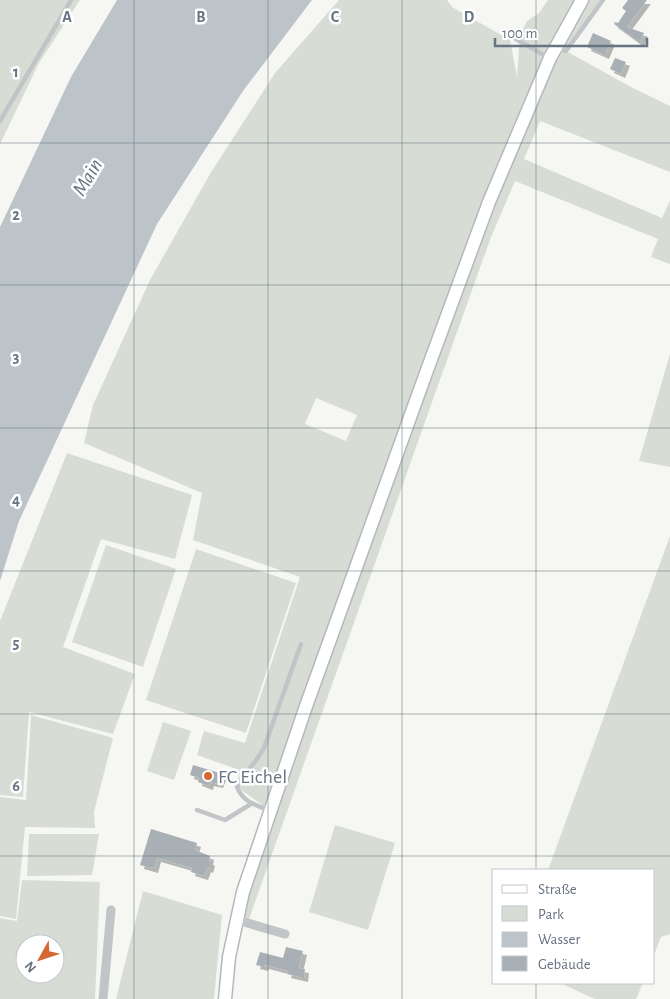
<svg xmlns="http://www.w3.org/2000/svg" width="670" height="999" font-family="'Alegreya Sans',sans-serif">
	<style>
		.green { fill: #d7ddd4; fill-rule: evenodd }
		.water { fill: #bcc4c9 }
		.building { fill: #a9b0b5; filter: url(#shadow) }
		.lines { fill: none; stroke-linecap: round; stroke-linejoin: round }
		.secondary-casing { stroke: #b4b8bc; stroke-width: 15 }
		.service { stroke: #c1c5c8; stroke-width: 4.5 }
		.minor { stroke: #c1c5c8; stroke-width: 9 }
		.secondary { stroke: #fff; stroke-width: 12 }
		.grid { fill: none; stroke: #677482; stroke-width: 1; stroke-opacity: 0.55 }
		.poi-dot { fill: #d56734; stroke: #fff; stroke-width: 2 }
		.labels { text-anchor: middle; stroke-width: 5; stroke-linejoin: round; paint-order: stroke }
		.poi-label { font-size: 20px; fill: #677482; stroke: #fff; text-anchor: start }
		.water-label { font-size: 21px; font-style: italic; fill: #63747e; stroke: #fff }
		.grid-label { font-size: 16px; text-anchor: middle; font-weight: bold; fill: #677482; stroke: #fff; stroke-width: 5; stroke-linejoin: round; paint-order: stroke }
	</style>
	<defs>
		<filter id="shadow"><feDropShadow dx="4" dy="4" stdDeviation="0" flood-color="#0004"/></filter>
	</defs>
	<rect width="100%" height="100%" fill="#f6f6f3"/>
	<path class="green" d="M 0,0 L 80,0 L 39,63 L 0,144 Z
		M 339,0 L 447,0 L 452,7 L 510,40 L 517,77 L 520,35 L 527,21 L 539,13 L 548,0 L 604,0 L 566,51 L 631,87 L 670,106 L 670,172 L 540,121 L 524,159 L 662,218 L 670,201 L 670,264 L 651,257 L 658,239 L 515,181 L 491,237 L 426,419 L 248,922 L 237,920 L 271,811 L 237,787 L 239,770 L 197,755 L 204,731 L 245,743 L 300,577 L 193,540 L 202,493 L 84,443 L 93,405 L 150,280 L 210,174 L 275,73 ZM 316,398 L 357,415 L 346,441 L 305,424 Z
		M 670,354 L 670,467 L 639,461 Z
		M 67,453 L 192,495 L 175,559 L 101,539 L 63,647 L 135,674 L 113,734 L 29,712 L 23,797 L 0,795 L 0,621 Z
		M 670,536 L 670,934 L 661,937 L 654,955 L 654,870 L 548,870 Z
		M 106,545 L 176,569 L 143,667 L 72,642 Z
		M 196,549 L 296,583 L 246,733 L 146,700 Z
		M 31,715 L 113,738 L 94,812 L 95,828 L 25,827 L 16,919 L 0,916 L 0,797 L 26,800 Z
		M 163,722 L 191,731 L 174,780 L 147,771 Z
		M 335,825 L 395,843 L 368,930 L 309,912 Z
		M 29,834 L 99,834 L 92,875 L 27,876 Z
		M 22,880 L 100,882 L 95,999 L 0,999 L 0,918 L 17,921 ZM 25,944 L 55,944 L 55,974 L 25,974 Z
		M 143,891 L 222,915 L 214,999 L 116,999 Z
		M 560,983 L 643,983 L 636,999 L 595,999 Z"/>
	<path class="water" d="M 117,0 L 312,0 L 243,91 L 157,224 L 19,521 L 0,581 L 0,227 L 71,77 Z"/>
	<path class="building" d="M 628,0 L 647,0 L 627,27 L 644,33 L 640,43 L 614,24 L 615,22 L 618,23 L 626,11 L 622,8 Z
		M 593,33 L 611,41 L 605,55 L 587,47 Z
		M 615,58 L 626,62 L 621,74 L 610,69 Z
		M 193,765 L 223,774 L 219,784 L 210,782 L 209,786 L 198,782 L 199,778 L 190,775 Z
		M 151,829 L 197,843 L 195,850 L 210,856 L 209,861 L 211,862 L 209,869 L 207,868 L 204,876 L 191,872 L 192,868 L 157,858 L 154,869 L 140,865 Z
		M 286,947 L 303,951 L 299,968 L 305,969 L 304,978 L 287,974 L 288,971 L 265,965 L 264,967 L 256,965 L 260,952 L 283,958 Z"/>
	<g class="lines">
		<defs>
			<path id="secondary" d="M 225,999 L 229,957 L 243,892 L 305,709 L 426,373 L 489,202 L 550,58 L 582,0"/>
		</defs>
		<use href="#secondary" class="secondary-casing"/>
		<path class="service" d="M 516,39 L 549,58
			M 556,49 L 566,51 L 603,0
			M 0,121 L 71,0
			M 197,810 L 225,820 L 251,804
			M 269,810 C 255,805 243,802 237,787 L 243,776 L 255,762 L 264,748 L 301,644"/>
		<path class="minor" d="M 237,920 L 285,934
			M 103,999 L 111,910"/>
		<use href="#secondary" class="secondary"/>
	</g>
	<path class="grid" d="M 134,0 L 134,999M 268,0 L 268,999M 402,0 L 402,999M 536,0 L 536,870M 0,143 L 670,143M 0,285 L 670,285M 0,428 L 670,428M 0,571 L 670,571M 0,714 L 670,714M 0,856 L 670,856M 536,983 L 536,999"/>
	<circle class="poi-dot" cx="208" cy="776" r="5"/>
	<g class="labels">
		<g class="poi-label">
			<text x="218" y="783">FC Eichel</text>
		</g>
		<g class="water-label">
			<text transform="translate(87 177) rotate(-59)" y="7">Main</text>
		</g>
	</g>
	<g class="grid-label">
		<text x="67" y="22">A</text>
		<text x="201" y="22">B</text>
		<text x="335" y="22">C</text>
		<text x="469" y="22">D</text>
		<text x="16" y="77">1</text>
		<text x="16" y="220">2</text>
		<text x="16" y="362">3</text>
		<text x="16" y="505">4</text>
		<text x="16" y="648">5</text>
		<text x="16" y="791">6</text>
	</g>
	<rect x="492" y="869" width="162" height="115" fill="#ffffff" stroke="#c2c7cd"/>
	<rect x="502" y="885" width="25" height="8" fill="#ffffff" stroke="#c2c7cd"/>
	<text x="538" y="894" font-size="15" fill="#677482">Straße</text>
	<rect x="502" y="906" width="25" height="15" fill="#d7ddd4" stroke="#c2c7cd"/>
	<text x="538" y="919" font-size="15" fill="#677482">Park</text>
	<rect x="502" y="932" width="25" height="15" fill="#bcc4c9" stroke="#c2c7cd"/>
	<text x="538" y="944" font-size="15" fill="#677482">Wasser</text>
	<rect x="502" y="956" width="25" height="15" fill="#a9b0b5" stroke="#c2c7cd"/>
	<text x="538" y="969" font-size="15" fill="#677482">Gebäude</text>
	<g transform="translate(40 959) rotate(230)"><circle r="24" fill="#ffffff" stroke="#c2c7cd"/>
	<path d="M0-4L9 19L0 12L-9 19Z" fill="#d56734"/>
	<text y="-8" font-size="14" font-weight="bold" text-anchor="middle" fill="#677482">N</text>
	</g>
	<path d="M495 38v8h152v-8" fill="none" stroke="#677482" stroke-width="2.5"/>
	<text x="502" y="38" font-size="15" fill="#677482" stroke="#ffffff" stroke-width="4" paint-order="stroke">100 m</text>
</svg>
